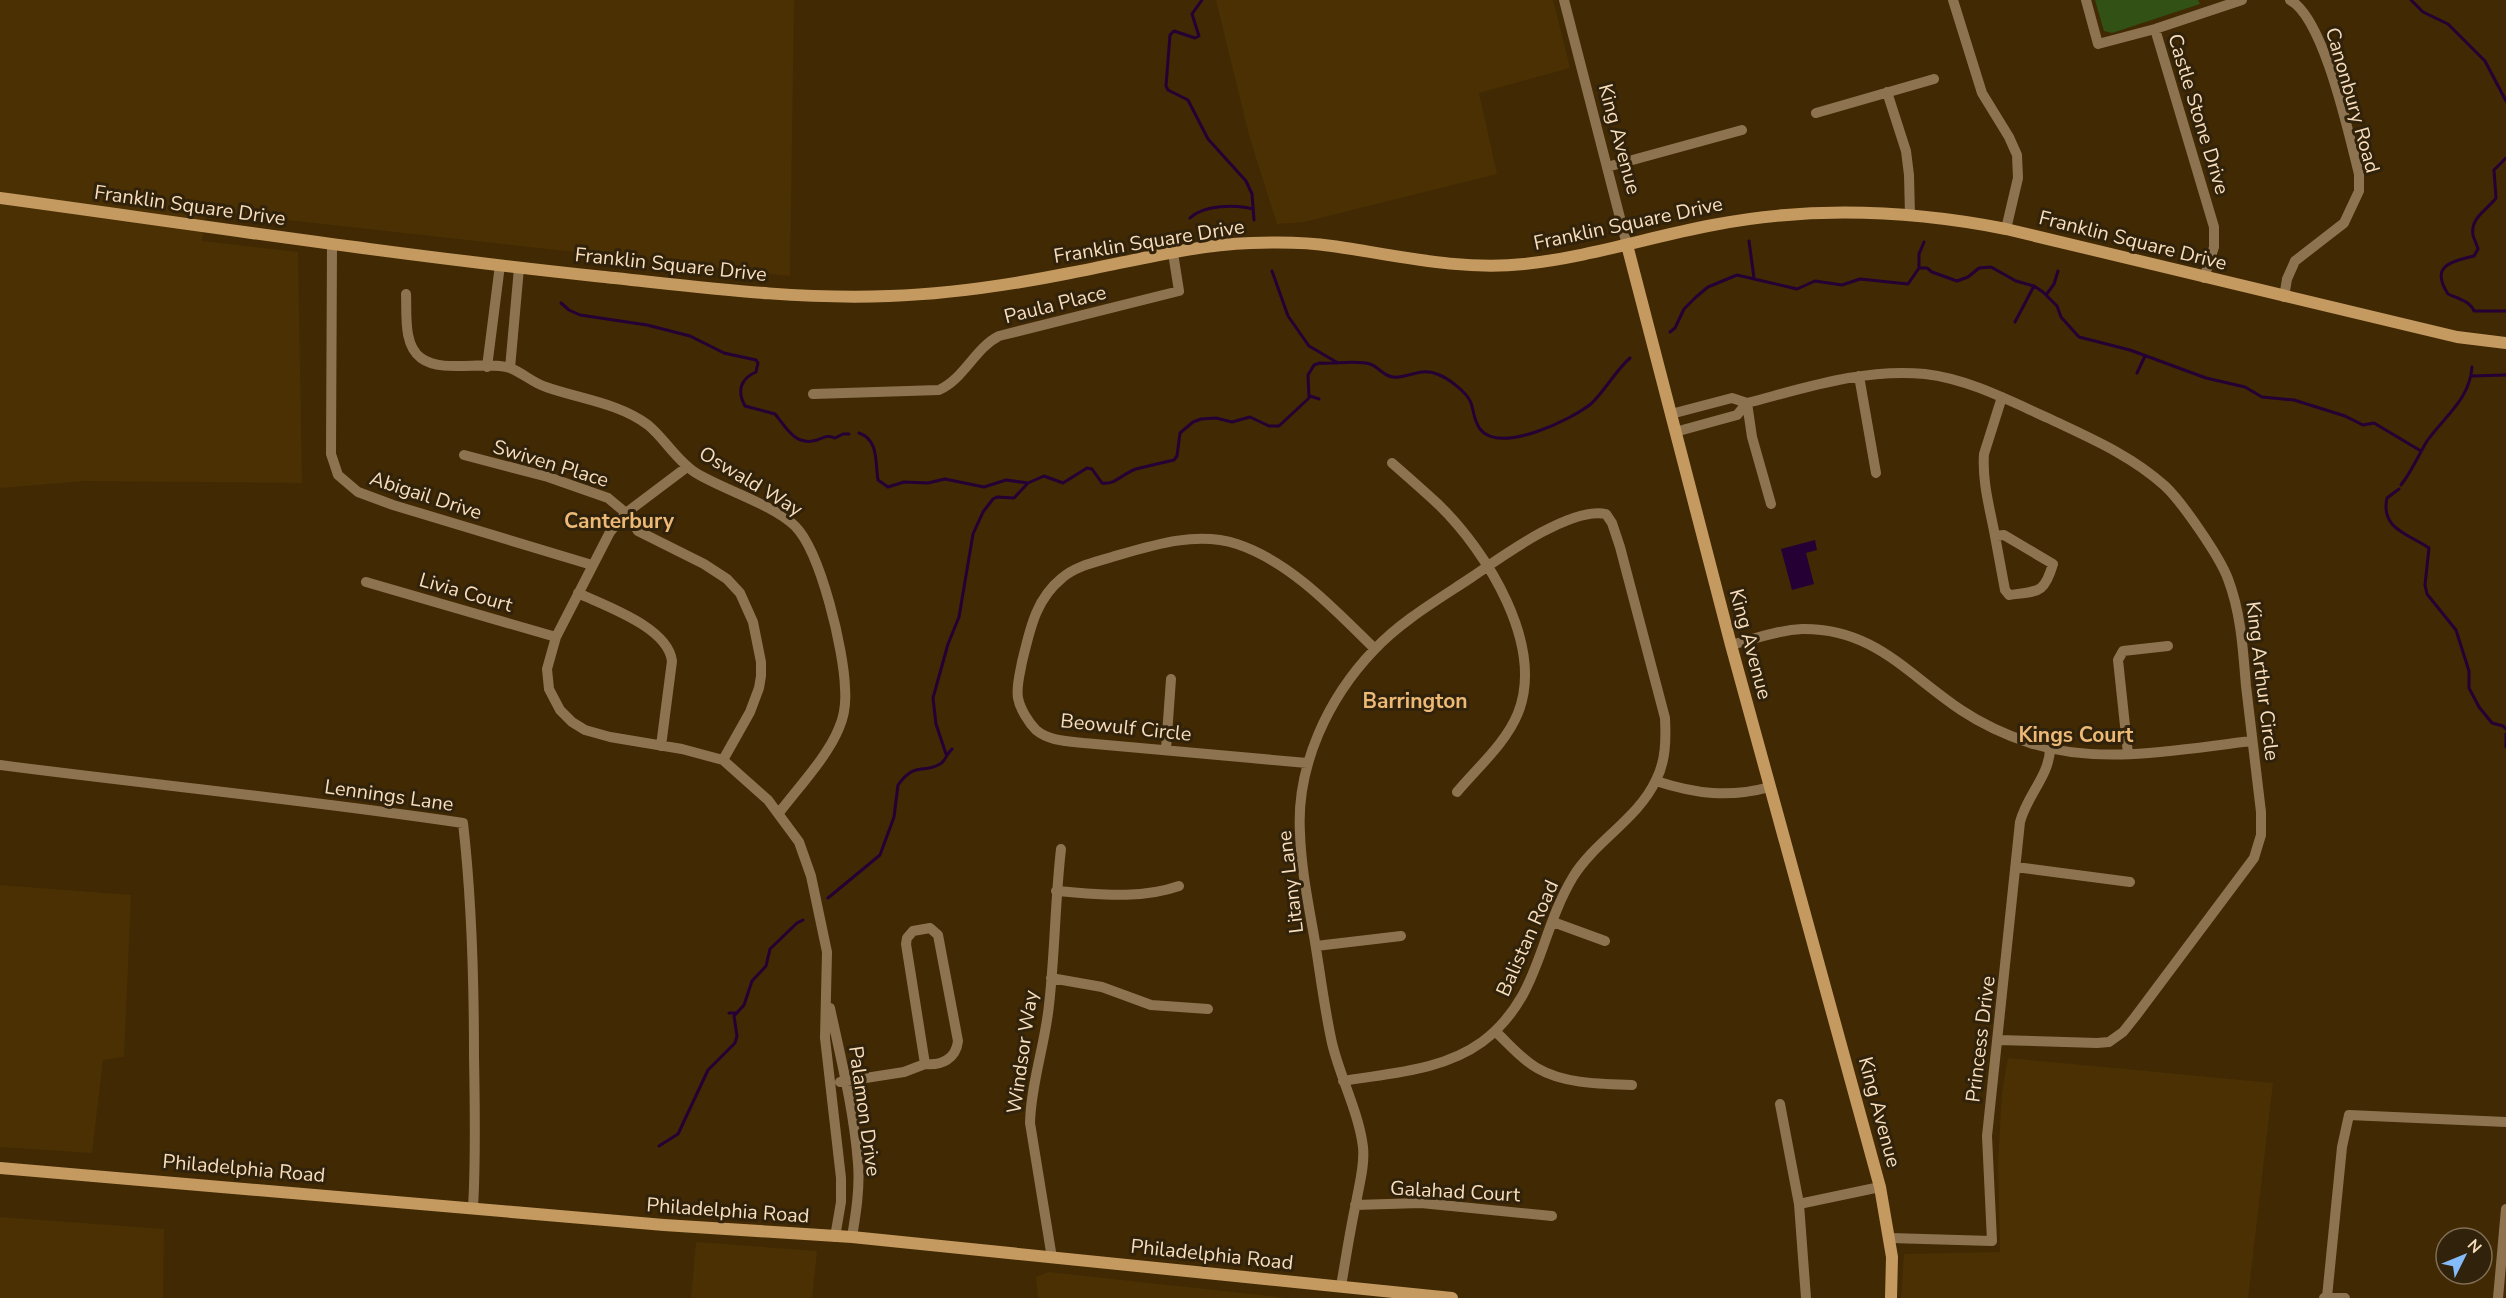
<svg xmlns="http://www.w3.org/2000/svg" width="2506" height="1298" font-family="'Nunito Sans',sans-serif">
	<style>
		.built { fill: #4b3004 }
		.green { fill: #315115 }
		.water { fill: #250035 }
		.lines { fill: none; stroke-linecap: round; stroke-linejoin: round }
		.stream { stroke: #250035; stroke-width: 3 }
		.street { stroke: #8e7351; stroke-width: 10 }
		.secondary { stroke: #c49a61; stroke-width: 12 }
		.labels { text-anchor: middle; stroke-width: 6; stroke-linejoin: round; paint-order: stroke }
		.street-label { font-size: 20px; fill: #f8debd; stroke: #31220c }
		.neighbourhood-label { font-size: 21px; font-weight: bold; fill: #ecb976; stroke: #31220c }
	</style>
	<rect width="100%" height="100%" fill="#412903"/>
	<path class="built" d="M 0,0 L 794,0 L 790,276 L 206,211 L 202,241 L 298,252 L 302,483 L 84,481 L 0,488 Z
		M 1216,0 L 1553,0 L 1570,68 L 1479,93 L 1497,174 L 1304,222 L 1277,224 L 1250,139 Z
		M 0,885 L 131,895 L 124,1057 L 103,1060 L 92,1153 L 0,1147 Z
		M 2008,1058 L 2273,1083 L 2248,1298 L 1901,1298 L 1904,1254 L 2000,1252 L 1998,1164 L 2002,1093 Z
		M 0,1217 L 164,1229 L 163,1298 L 0,1298 Z
		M 696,1242 L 817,1251 L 812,1298 L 691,1298 Z
		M 1048,1272 L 1288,1298 L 1038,1298 L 1036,1277 Z"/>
	<path class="green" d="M 2095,0 L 2198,0 L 2200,4 L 2112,33 L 2104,31 Z"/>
	<path class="water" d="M 1815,540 L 1817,550 L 1806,553 L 1814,584 L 1792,590 L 1781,549 Z"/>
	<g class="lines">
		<path class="stream" d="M 1202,0 L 1192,14 L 1199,36 L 1195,38 L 1174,31 L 1170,35 L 1166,86 L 1168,90 L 1188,100 L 1208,139 L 1246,181 L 1252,194 L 1254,220
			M 2411,0 L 2423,12 L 2448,24 L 2485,61 L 2506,101
			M 1190,218 C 1203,205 1236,204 1253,209
			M 1749,241 L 1754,278
			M 1919,268 L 1927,268 L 1932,272 L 1957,281 L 1968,277 L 1979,268 L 1991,267 L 2016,281 L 2034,286 L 2043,292 L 2057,306 L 2061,317 L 2079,337 L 2130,350 L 2206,378 L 2245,387 L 2262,397 L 2294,400 L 2345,416 L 2363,425 L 2374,423 L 2421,451
			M 1272,271 L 1288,316 L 1309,346 L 1338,363
			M 2046,295 L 2054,284 L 2058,271
			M 561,303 L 569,310 L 580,315 L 647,325 L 690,336 L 724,353 L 756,360 L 758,363 L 756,372 C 740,379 737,391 745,406 L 775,414 C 786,427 795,447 817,440 C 825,437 827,435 835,438 L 843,434 L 849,434
			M 2474,311 C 2470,301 2457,298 2448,294 C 2430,266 2450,262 2474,256 L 2478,249 C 2477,244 2474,240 2473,235 C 2470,218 2487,210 2496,198 L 2494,170 L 2506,158
			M 2475,311 L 2506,311
			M 2015,322 L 2034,286
			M 1670,332 L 1675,328 L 1684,309 L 1696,297 L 1708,287 L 1737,275 L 1797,289 L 1815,281 L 1842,285 L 1860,279 L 1908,284 L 1919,268 L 1919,254 L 1924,242
			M 2137,373 L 2145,356
			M 2472,376 L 2506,375
			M 1310,396 L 1319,399
			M 859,433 C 879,440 875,462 878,480 L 888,487 L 904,482 L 928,483 L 945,479 L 984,487 L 1006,480 L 1028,483
			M 2401,485 C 2412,471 2418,456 2427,441 C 2444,417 2470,399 2472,367
			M 2399,489 L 2387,498 C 2380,529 2409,534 2429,548 L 2425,585 L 2427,594 L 2456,630 L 2469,671 L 2469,688 L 2479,707 L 2492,723 L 2503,726 L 2506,729
			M 2506,734 L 2506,747
			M 946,754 L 936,724 L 933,698 L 948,644 L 959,617 L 973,534 L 983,512 L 993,499 L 997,497 L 1014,498 L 1028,483 L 1044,476 L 1063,483 L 1087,468 L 1092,469 L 1102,483 C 1116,485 1123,473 1136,469 C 1148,466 1161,463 1174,460 L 1177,456 L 1180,433 L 1193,422 L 1201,419 L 1216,418 L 1232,422 L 1250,417 L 1269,426 L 1279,426 L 1309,398 L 1308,375 L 1314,365 L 1320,363 C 1333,364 1358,360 1370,364 C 1379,367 1383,376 1393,377 C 1407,379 1419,367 1437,374 C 1448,378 1467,392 1471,403 C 1474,412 1474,421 1480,429 C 1500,455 1573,419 1592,403 C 1606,389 1617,369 1630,358
			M 828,898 L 880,855 L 894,817 L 898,785 C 915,761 924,774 940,764 C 946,761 946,754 952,749
			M 729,1013 L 737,1013
			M 659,1146 L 678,1134 L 708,1070 L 735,1043 L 737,1036 L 734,1016 L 744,1005 L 752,981 L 766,966 L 770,949 L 797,923 L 803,920"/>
		<path class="street" d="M 1564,0 L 1627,245
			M 1953,0 L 1982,93 L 2009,137 L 2017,155 L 2018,178 L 2006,229
			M 2086,0 L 2098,44 L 2155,29 L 2242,0
			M 2155,29 L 2214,227 L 2214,247 L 2204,278
			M 1887,92 L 1906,151 L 1909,175 L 1910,215
			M 1816,113 L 1934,79
			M 1607,167 L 1742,130
			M 332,244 L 331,454 L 338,475 L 358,492 L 393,505 L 592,565
			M 406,294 C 407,314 403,345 421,358 C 442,374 486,360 510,368 C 523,373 533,383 546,387 C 580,399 619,403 648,425 C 665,439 677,461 696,473 C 724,490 772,504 795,526 C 821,552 844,651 845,688 C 846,701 844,717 839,728 C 828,756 797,789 779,813
			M 2284,297 L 2287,279 L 2295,261 L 2344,223 L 2359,191 L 2359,174 C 2349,135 2324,18 2290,0
			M 487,367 L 500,265
			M 510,368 L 519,268
			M 1859,376 L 1876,473
			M 813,394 L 939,390 C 964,379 975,348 999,336 L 1179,291 L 1173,253
			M 1671,414 L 1732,398 L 1747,403 L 1737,415 L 1675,432
			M 464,455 L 548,477 L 608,498 L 626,513 L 638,531 L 704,564 L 727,579 L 740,593 L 753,622 L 761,662 L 761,676 L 759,688 L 750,712 L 723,760
			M 1392,463 C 1408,477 1424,491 1439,505 C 1487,552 1545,645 1518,713 C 1506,743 1477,768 1457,792
			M 687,467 L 626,513 L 610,532 L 556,637 L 547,669 L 549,689 L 560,710 L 572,722 L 585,730 L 610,737 L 682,749 L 723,760 L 768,800 L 799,842 L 811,876 L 827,952 L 825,1038 L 841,1178 L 841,1202 L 835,1237
			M 1771,504 L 1752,437 L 1747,403 C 1805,388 1864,368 1925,374 C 1968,379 2008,400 2048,418 C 2088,437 2131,455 2165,486 C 2182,502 2220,557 2228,579 C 2241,613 2243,650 2246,686 C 2251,728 2256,770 2261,812 L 2261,835 L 2254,858 L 2135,1017 L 2123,1032 L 2109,1042 L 2097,1043 L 1998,1040
			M 2004,535 L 2053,564 C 2044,594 2039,591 2009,595 L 2005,590 L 1995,536 Z
			M 1995,536 C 1990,509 1982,482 1984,454 L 2002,397
			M 366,582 L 556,637
			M 578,593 C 605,606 668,627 672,661 L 661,746
			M 1731,645 C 1754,639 1778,630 1802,629 C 1874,628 1907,674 1961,710 C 1982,724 2006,735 2030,743 C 2101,766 2180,749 2252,741
			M 1166,749 L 1171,679
			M 2128,754 L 2118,660 L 2123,651 L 2168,646
			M 1307,763 L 1084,743 C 1067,741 1049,741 1036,730 C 1029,723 1020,709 1018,698 C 1016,686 1020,674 1022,662 C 1030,630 1035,600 1062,578 C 1076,566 1096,562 1112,557 C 1153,545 1196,531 1237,544 C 1291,562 1335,610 1375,649
			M 0,765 C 154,785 309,800 463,823 C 472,901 474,978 474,1057 C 475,1107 476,1158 473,1208
			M 1656,781 C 1696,794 1729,798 1770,787
			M 2016,867 L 2130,882
			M 1056,891 C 1097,894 1139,900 1179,886
			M 1553,922 L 1605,941
			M 930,928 L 938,935 L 958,1041 C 956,1059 941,1066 925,1064 L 906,944 L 907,938 L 913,931 Z
			M 1316,946 L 1401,936
			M 1051,978 L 1102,987 L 1151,1005 L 1208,1009
			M 830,1008 C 841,1059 854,1111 858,1163 C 860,1188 856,1213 852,1237
			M 1495,1031 C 1508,1043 1521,1059 1537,1068 C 1564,1084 1601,1084 1632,1085
			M 840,1082 L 904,1072 L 925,1064
			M 1780,1104 L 1799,1204 L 1806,1298
			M 1799,1204 L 1880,1187
			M 1355,1205 L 1421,1203 L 1552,1216
			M 1890,1238 L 1992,1241 L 1987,1136 L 2020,822 C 2027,795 2050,775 2050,748
			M 1052,1258 L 1030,1123 C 1031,1083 1045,1045 1049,1005 C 1055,953 1055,901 1061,849
			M 1341,1286 C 1346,1258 1350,1230 1356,1203 C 1359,1185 1365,1165 1363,1147 C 1359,1113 1340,1077 1332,1043 C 1324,1007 1320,971 1314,936 C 1308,902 1301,867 1300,833 C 1296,766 1328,698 1374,650 C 1401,621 1439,599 1472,577 C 1501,557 1571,506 1606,514 L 1612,523 L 1620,547 L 1665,718 C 1666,739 1666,761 1656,780 C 1638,819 1595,841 1573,877 C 1538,935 1541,998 1482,1042 C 1442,1071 1390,1073 1343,1081
			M 2327,1297 L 2342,1147 L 2349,1115 L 2506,1122
			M 2324,1298 L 2345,1298
			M 2498,1298 L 2506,1209"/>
		<path class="secondary" d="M 0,198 C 198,225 396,255 595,276 C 693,286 791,300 889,296 C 950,294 1010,285 1070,273 C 1130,262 1190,245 1251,243 C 1277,242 1306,242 1332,246 C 1396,255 1459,271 1524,264 C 1589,257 1649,237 1713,225 C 1810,206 1909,210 2006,229 L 2457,337 L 2506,343
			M 1627,245 L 1731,645 L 1880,1187 L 1892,1257 L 1891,1298
			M 0,1168 L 664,1225 L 852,1237 L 1452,1298"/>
	</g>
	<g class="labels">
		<g class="street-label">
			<text transform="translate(2353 100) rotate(74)" y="7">Canonbury Road</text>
			<text transform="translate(2199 114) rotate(73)" y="7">Castle Stone Drive</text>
			<text transform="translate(1620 139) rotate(75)" y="7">King Avenue</text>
			<text transform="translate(190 205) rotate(8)" y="7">Franklin Square Drive</text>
			<text transform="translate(1628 223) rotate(-12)" y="7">Franklin Square Drive</text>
			<text transform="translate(2133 240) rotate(14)" y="7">Franklin Square Drive</text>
			<text transform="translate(1149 241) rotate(-9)" y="7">Franklin Square Drive</text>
			<text transform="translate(671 264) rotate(6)" y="7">Franklin Square Drive</text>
			<text transform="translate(1055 304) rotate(-14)" y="7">Paula Place</text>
			<text transform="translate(551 463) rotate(17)" y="7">Swiven Place</text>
			<text transform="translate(751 481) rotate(31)" y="7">Oswald Way</text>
			<text transform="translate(426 495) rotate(18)" y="7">Abigail Drive</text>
			<text transform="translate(466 592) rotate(16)" y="7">Livia Court</text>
			<text transform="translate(1751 644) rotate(75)" y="7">King Avenue</text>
			<text transform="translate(2263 681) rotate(83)" y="7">King Arthur Circle</text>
			<text transform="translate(1126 727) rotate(6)" y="7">Beowulf Circle</text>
			<text transform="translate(389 795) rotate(8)" y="7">Lennings Lane</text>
			<text transform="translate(1290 882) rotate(-97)" y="7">Litany Lane</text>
			<text transform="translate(1527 938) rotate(-66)" y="7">Balistan Road</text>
			<text transform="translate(1980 1039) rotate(-83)" y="7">Princess Drive</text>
			<text transform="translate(1022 1052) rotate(-82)" y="7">Windsor Way</text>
			<text transform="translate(865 1111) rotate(82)" y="7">Palamon Drive</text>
			<text transform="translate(1880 1112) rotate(75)" y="7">King Avenue</text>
			<text transform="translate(244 1168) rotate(5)" y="7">Philadelphia Road</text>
			<text transform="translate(1455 1191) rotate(3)" y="7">Galahad Court</text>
			<text transform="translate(728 1210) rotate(4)" y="7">Philadelphia Road</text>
			<text transform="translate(1212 1254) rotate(6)" y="7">Philadelphia Road</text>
		</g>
		<g class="neighbourhood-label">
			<text x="619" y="528">Canterbury</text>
			<text x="1415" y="708">Barrington</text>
			<text x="2076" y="742">Kings Court</text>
		</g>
	</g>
	<g transform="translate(2464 1256) rotate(47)"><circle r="28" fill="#31220c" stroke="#816d53" stroke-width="1.5"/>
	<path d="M0-4.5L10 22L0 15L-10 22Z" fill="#85bbfb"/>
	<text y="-9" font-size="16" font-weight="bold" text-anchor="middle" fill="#f8debd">N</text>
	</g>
</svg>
